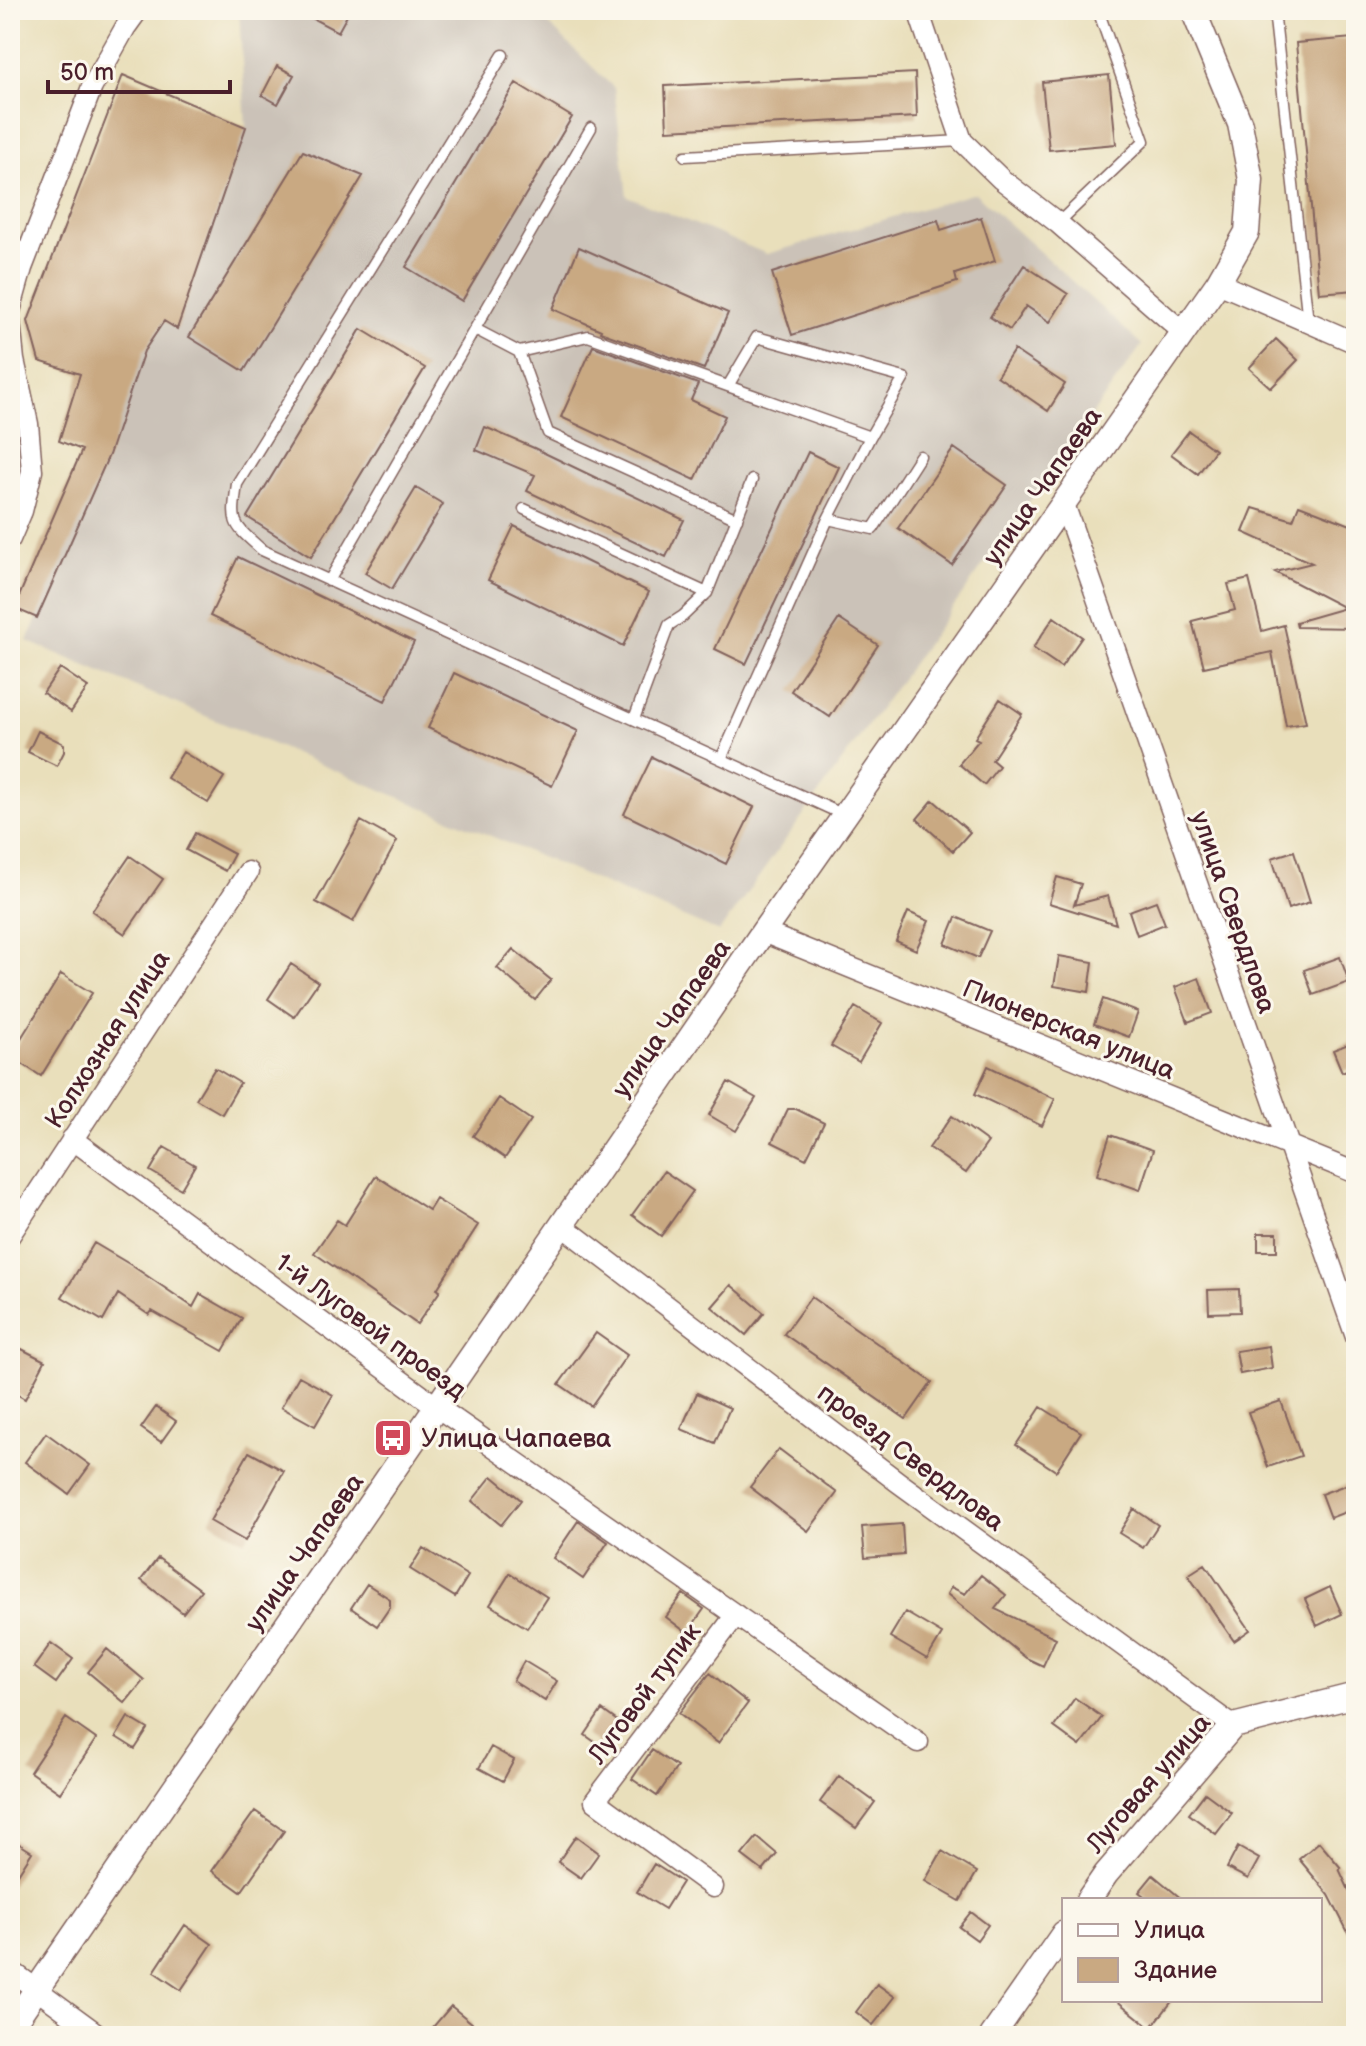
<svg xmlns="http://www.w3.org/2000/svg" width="1366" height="2046" font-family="'Balsamiq Sans',sans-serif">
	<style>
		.industrial { fill: #cbc2b8 }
		.building { fill: #c9a982 }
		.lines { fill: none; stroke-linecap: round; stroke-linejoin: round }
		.service-casing { stroke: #82625d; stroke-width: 13 }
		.minor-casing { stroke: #82625d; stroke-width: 23 }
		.tertiary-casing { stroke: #82625d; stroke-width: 27 }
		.service { stroke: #fff; stroke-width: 10 }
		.minor { stroke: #fff; stroke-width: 20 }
		.tertiary { stroke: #fff; stroke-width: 24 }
		.labels { text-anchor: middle; stroke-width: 6; stroke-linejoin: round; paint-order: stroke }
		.street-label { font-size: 26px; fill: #4a1f2b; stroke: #fbf7ec }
		.poi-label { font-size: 26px; fill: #4a1f2b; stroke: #fbf7ec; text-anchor: start }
	</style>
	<rect width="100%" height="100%" fill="#fbf7ec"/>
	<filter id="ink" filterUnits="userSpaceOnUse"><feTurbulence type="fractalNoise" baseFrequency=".0125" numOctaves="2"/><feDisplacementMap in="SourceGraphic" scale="16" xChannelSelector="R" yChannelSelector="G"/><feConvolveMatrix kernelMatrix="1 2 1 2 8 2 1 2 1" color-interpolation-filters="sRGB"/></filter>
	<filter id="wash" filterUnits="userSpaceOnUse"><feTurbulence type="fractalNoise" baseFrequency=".006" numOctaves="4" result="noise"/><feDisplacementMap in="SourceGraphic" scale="32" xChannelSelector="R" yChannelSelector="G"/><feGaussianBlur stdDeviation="1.8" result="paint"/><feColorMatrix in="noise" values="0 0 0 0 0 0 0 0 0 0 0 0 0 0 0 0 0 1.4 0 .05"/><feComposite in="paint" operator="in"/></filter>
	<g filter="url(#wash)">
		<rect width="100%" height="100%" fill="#e9dfbb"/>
		<path class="industrial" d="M 239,10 L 534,10 L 614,88 L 627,196 L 767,254 L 975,193 L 1142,345 L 719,932 L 27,641 L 109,455 L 144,351 L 196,274 L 246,127 Z"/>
		<g id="blocks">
			<path class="building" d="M 297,10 L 350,10 L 338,32 Z
				M 1353,38 L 1356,75 L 1356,290 L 1319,293 L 1296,43 Z
				M 277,66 L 294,75 L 278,104 L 262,95 Z
				M 915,73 L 917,117 L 667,130 L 665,86 Z
				M 123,75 L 246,127 L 177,329 L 164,321 L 144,351 L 109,455 L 37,618 L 14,608 L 82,450 L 59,441 L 80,374 L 39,361 L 28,321 Z
				M 1109,75 L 1116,144 L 1049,150 L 1042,82 Z
				M 516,83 L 572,117 L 462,301 L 406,267 Z
				M 303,151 L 363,176 L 244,371 L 189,337 Z
				M 981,217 L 995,261 L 955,274 L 957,282 L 792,335 L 772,273 L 938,220 L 941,230 Z
				M 579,247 L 728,313 L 704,369 L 600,332 L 601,330 L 553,309 Z
				M 1024,265 L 1068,294 L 1050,322 L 1026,306 L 1010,330 L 990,317 Z
				M 361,329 L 425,368 L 311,557 L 247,517 Z
				M 1276,339 L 1298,360 L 1271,388 L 1249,368 Z
				M 593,346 L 698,384 L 691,400 L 725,416 L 695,480 L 561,417 Z
				M 1014,350 L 1065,384 L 1048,411 L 997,376 Z
				M 485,427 L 534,448 L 684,520 L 666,557 L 527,491 L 535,475 L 476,450 Z
				M 1189,431 L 1215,450 L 1198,474 L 1171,454 Z
				M 954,448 L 1007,485 L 952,565 L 898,528 Z
				M 808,452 L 839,467 L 746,664 L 715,649 Z
				M 416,488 L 443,504 L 392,589 L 365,573 Z
				M 1299,505 L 1356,527 L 1356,628 L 1297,627 L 1296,622 L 1345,608 L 1275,572 L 1312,563 L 1243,532 L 1253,508 L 1293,520 Z
				M 514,526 L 649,592 L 623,646 L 488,580 Z
				M 238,557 L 414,642 L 385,701 L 210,616 Z
				M 1249,579 L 1262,631 L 1284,625 L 1306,723 L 1286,726 L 1272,652 L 1204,667 L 1192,621 L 1235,610 L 1228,584 Z
				M 1054,617 L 1082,637 L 1061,667 L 1033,648 Z
				M 839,619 L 878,645 L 830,717 L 791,691 Z
				M 60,668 L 88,687 L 71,712 L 43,693 Z
				M 454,673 L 578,731 L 552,786 L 428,728 Z
				M 1000,699 L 1022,714 L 992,760 L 999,766 L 984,785 L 959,764 L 979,740 L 975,738 Z
				M 38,731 L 64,744 L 64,752 L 57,766 L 28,752 Z
				M 183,752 L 224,777 L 208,803 L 167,778 Z
				M 652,757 L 754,807 L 726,864 L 624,814 Z
				M 933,800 L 970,832 L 953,851 L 917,819 Z
				M 361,821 L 397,841 L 353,922 L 316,902 Z
				M 195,833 L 234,854 L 225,871 L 186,850 Z
				M 1294,851 L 1310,902 L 1288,909 L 1272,858 Z
				M 130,856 L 163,879 L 125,934 L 92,911 Z
				M 1057,877 L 1081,884 L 1074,905 L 1108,896 L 1116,924 L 1049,903 Z
				M 1156,901 L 1165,924 L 1137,935 L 1129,911 Z
				M 908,912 L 929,921 L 916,950 L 896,941 Z
				M 956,917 L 990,931 L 978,958 L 945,944 Z
				M 513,949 L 551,980 L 535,1000 L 497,968 Z
				M 1059,956 L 1093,962 L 1089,992 L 1054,986 Z
				M 1340,957 L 1349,982 L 1313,995 L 1304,970 Z
				M 291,964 L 318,982 L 294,1017 L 268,999 Z
				M 61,974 L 92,993 L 41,1076 L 10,1056 Z
				M 1199,978 L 1212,1013 L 1188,1022 L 1175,987 Z
				M 1103,999 L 1138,1012 L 1129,1037 L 1094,1024 Z
				M 855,1007 L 882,1023 L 859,1062 L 831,1046 Z
				M 1356,1041 L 1356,1066 L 1342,1072 L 1333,1050 Z
				M 988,1066 L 1055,1099 L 1042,1126 L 975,1094 Z
				M 215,1068 L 240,1083 L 222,1114 L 196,1099 Z
				M 728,1082 L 756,1098 L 736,1131 L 709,1115 Z
				M 499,1098 L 531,1120 L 505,1158 L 473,1136 Z
				M 788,1109 L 796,1109 L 824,1123 L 806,1159 L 772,1142 Z
				M 952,1116 L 988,1142 L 966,1173 L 929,1148 Z
				M 1110,1135 L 1153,1150 L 1140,1190 L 1097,1175 Z
				M 164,1147 L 195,1165 L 181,1189 L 150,1171 Z
				M 664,1171 L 693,1191 L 661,1236 L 632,1215 Z
				M 376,1176 L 429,1210 L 436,1199 L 478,1225 L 437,1289 L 440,1291 L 417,1324 L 314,1253 L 337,1220 L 345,1225 Z
				M 1258,1233 L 1277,1233 L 1277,1251 L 1258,1251 Z
				M 94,1243 L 131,1265 L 193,1307 L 200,1294 L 242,1318 L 223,1351 L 152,1311 L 149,1315 L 118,1294 L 103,1321 L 62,1297 Z
				M 731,1285 L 764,1313 L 746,1335 L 712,1307 Z
				M 1239,1289 L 1240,1312 L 1209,1313 L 1208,1290 Z
				M 811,1297 L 932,1382 L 906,1419 L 784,1334 Z
				M 596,1333 L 627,1355 L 591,1406 L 559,1384 Z
				M 10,1343 L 45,1361 L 25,1399 L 10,1390 Z
				M 1269,1346 L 1272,1368 L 1240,1374 L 1236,1351 Z
				M 299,1376 L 333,1395 L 315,1426 L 281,1407 Z
				M 697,1393 L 730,1408 L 715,1443 L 681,1429 Z
				M 1281,1401 L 1301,1456 L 1268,1467 L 1248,1412 Z
				M 156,1407 L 176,1421 L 161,1442 L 141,1428 Z
				M 1041,1407 L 1081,1432 L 1056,1471 L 1016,1445 Z
				M 46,1433 L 90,1465 L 69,1494 L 25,1462 Z
				M 779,1449 L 837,1493 L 808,1531 L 750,1487 Z
				M 249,1452 L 284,1471 L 245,1541 L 210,1521 Z
				M 492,1476 L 521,1500 L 501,1525 L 472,1501 Z
				M 1356,1481 L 1356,1508 L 1330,1518 L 1321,1494 Z
				M 1134,1509 L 1158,1525 L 1143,1548 L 1119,1533 Z
				M 578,1521 L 608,1542 L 583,1579 L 553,1558 Z
				M 902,1524 L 904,1555 L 865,1558 L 862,1527 Z
				M 423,1548 L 468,1576 L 455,1597 L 410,1569 Z
				M 158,1558 L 201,1590 L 183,1613 L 141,1580 Z
				M 1205,1564 L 1250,1630 L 1234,1641 L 1188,1575 Z
				M 510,1573 L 547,1597 L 527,1628 L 490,1605 Z
				M 981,1575 L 1006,1595 L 995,1609 L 1056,1638 L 1043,1666 L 1026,1658 L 947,1594 L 951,1587 L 965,1594 Z
				M 367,1584 L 390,1599 L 390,1607 L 377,1626 L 351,1608 Z
				M 1330,1587 L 1342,1614 L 1317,1626 L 1305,1599 Z
				M 683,1594 L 704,1609 L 687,1633 L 666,1617 Z
				M 905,1612 L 942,1634 L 927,1659 L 890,1637 Z
				M 51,1643 L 73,1659 L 56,1683 L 34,1667 Z
				M 107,1649 L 144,1680 L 125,1703 L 88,1672 Z
				M 524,1661 L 557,1681 L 545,1701 L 513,1681 Z
				M 710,1673 L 748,1703 L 718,1743 L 679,1713 Z
				M 1075,1698 L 1102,1717 L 1080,1746 L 1054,1727 Z
				M 602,1710 L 620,1723 L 602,1747 L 585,1735 Z
				M 128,1717 L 148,1729 L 135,1749 L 116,1737 Z
				M 66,1718 L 96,1739 L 60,1793 L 30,1772 Z
				M 491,1747 L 514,1760 L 503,1781 L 479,1768 Z
				M 652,1750 L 677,1767 L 657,1796 L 632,1779 Z
				M 839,1776 L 875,1802 L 856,1828 L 820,1802 Z
				M 1205,1793 L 1232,1813 L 1216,1834 L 1189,1814 Z
				M 255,1811 L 284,1831 L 241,1892 L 212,1871 Z
				M 576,1836 L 599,1853 L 581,1878 L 558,1862 Z
				M 757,1837 L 777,1854 L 763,1871 L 742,1855 Z
				M 10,1838 L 32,1852 L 10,1887 Z
				M 1319,1842 L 1341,1868 L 1339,1869 L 1356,1905 L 1356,1948 L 1329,1895 L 1299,1859 Z
				M 1238,1847 L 1259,1859 L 1248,1879 L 1227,1868 Z
				M 942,1851 L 977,1872 L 960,1901 L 925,1881 Z
				M 654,1864 L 682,1882 L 665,1909 L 637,1892 Z
				M 1153,1875 L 1183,1900 L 1149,1900 L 1139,1892 Z
				M 971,1912 L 988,1925 L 977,1940 L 959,1927 Z
				M 185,1925 L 212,1944 L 181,1990 L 154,1972 Z
				M 877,1984 L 895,1997 L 873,2025 L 856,2012 Z
				M 1116,2000 L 1173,2000 L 1151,2028 Z
				M 451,2006 L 473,2024 L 464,2036 L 444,2036 L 433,2027 Z"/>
		</g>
	</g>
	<g filter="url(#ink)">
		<use href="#blocks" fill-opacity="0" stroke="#82625d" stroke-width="2"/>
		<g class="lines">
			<defs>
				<path id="service" d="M 1274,10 L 1308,322
					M 503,55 L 237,484 C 231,525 232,523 262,550 L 844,815
					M 685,156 L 962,141
					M 1058,223 L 1144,141 L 1098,10
					M 475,329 L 519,352 L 548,433 L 737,519
					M 519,352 L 588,336 L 870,437
					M 524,509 L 707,593
					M 828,519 L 873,529 L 920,456
					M 329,581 L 591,128
					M 634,719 L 669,625 L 683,616 L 707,593 L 752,480
					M 721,759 L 828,519 L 870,437 L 904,378 L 757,337 L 728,386"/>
				<path id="minor" d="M 918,10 L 962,141 L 1001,179 L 1058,223 L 1183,332
					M 1218,283 L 1356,343
					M 10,311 L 22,268 L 92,87 L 125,28 L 138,10
					M 10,322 L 14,360 L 28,424 L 32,471 L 22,511 L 10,539
					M 1064,504 L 1356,1337
					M 763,932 L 1356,1173
					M 72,1139 L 437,1407 L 918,1742
					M 561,1225 L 898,1482 L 1233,1726
					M 10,1235 L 248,872
					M 713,1887 L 595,1801 L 736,1615
					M 10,1970 L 100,2036"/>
				<path id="tertiary" d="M 1088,1900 L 1106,1874 L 1233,1726 L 1356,1695
					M 10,2028 L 763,932 L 1218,283 L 1247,232 L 1251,180 L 1240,124 L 1193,10
					M 992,2036 L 1064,1933"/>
			</defs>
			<use href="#service" class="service-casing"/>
			<use href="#minor" class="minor-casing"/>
			<use href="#tertiary" class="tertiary-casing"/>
			<use href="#service" class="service"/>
			<use href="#minor" class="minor"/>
			<use href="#tertiary" class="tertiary"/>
		</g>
	</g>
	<defs>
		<symbol id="bus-square" viewBox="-11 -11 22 22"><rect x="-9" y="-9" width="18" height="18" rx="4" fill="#d1495b" stroke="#fbf7ec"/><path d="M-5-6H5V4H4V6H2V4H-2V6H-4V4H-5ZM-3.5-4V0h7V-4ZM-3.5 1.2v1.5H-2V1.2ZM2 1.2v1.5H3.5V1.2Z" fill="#fff"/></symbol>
	</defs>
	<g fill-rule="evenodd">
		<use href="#bus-square" x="371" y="1416" width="44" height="44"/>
	</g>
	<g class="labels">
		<g class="street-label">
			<text transform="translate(1042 486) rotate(-55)" y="9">улица Чапаева</text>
			<text transform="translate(1234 912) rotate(71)" y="9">улица Свердлова</text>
			<text transform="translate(671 1018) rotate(-55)" y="9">улица Чапаева</text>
			<text transform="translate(1069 1029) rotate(22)" y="9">Пионерская улица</text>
			<text transform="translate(107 1039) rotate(-57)" y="9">Колхозная улица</text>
			<text transform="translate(371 1326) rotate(36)" y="9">1-й Луговой проезд</text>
			<text transform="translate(911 1457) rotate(37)" y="9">проезд Свердлова</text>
			<text transform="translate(304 1552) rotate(-55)" y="9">улица Чапаева</text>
			<text transform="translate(644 1693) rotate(-53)" y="9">Луговой тупик</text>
			<text transform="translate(1148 1783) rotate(-49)" y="9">Луговая улица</text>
		</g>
		<g class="poi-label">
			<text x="421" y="1447">Улица Чапаева</text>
		</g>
	</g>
	<rect width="1366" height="2046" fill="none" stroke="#fbf7ec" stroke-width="40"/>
	<rect x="1062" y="1898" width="260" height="104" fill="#fbf7ec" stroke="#b4a19f" stroke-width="2"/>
	<rect x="1078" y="1924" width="40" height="12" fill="#ffffff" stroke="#b4a19f" stroke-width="2"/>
	<text x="1134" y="1938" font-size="24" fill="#4a1f2b">Улица</text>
	<rect x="1078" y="1958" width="40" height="24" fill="#c9a982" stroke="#b4a19f" stroke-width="2"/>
	<text x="1134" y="1978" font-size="24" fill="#4a1f2b">Здание</text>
	<path d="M48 80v12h182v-12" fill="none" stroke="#4a1f2b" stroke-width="4"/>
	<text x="60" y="80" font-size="24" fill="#4a1f2b" stroke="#fbf7ec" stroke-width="6" paint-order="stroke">50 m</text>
</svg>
